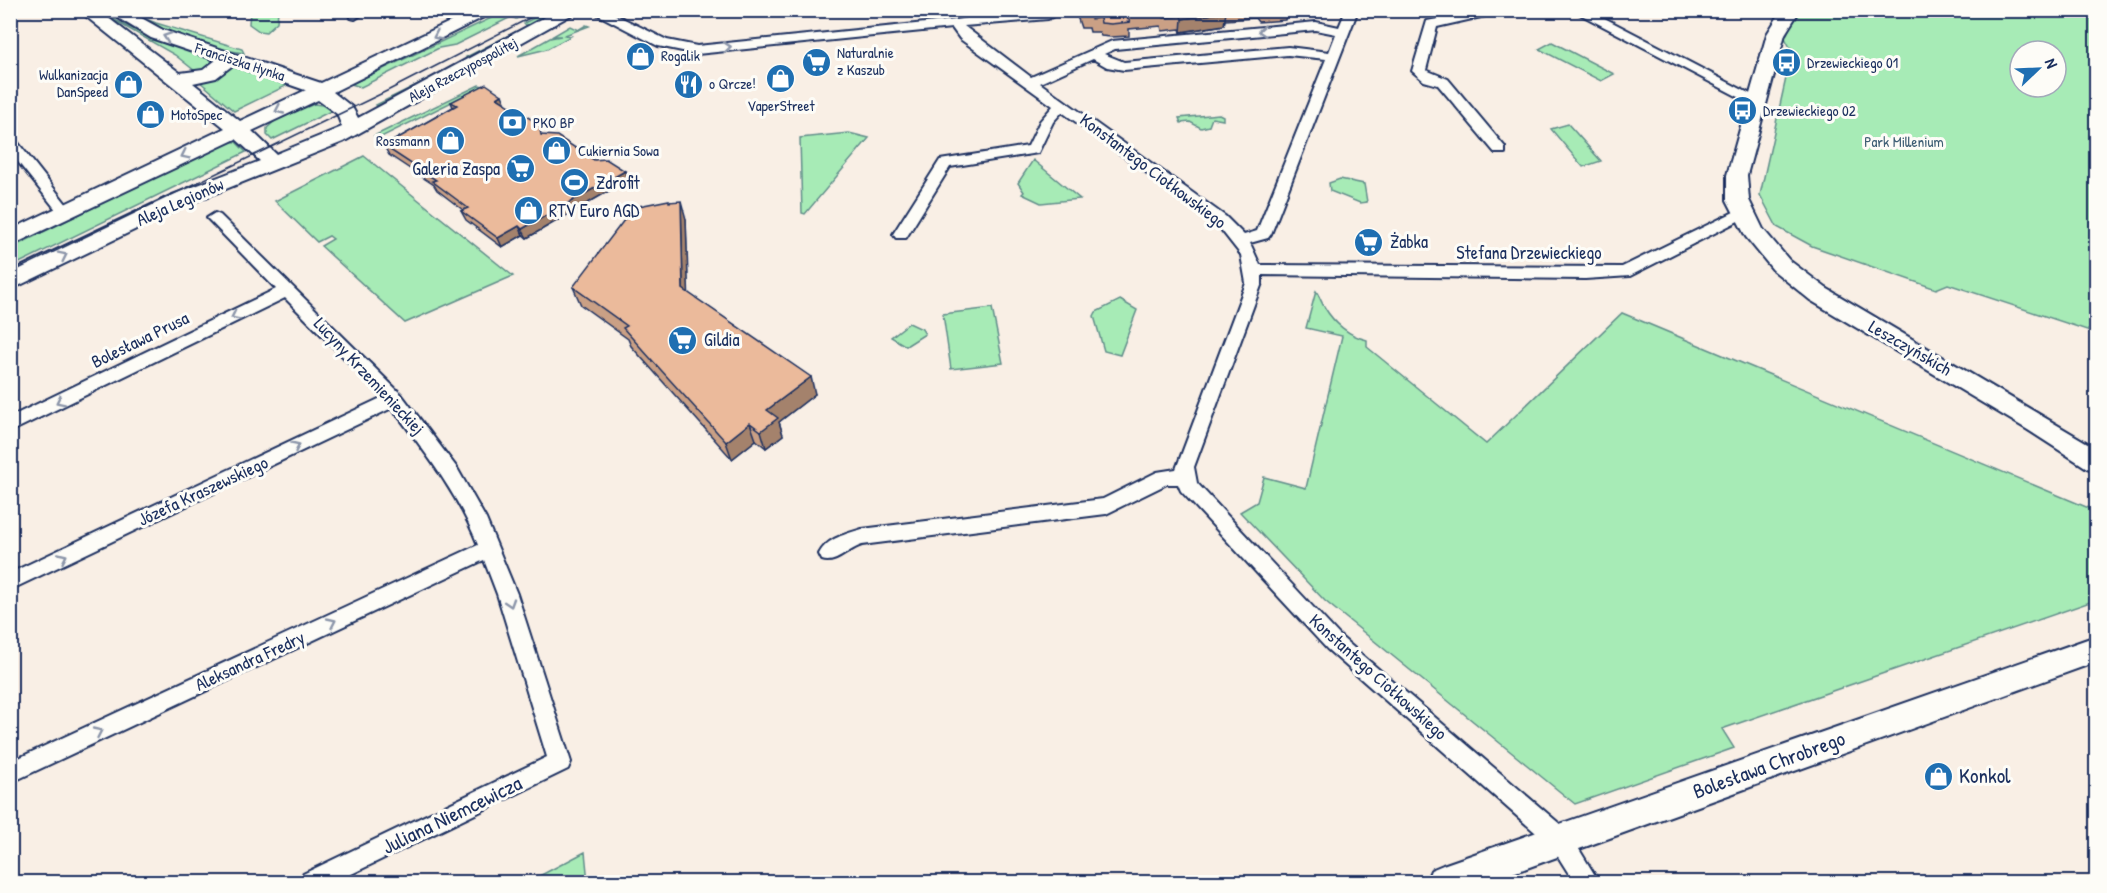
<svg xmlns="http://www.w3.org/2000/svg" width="2107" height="893" font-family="'Patrick Hand',sans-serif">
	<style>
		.green { fill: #a7ebb6; stroke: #618d8a; stroke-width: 1.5; fill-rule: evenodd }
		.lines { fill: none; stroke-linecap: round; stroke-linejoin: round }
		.street-casing { stroke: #1b2f5e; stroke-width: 4 }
		.secondary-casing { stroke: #1b2f5e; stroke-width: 4 }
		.street { fill: #fdfcf7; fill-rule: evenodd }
		.secondary { fill: #fdfcf7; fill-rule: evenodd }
		.tram { stroke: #1b2f5e; stroke-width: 1.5 }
		.wall { fill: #caa085; stroke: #1b2f5e; stroke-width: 1.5 }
		.shaded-wall { fill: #a4826c; stroke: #1b2f5e; stroke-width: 1.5 }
		.building { fill: #ebba9b; stroke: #1b2f5e; stroke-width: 1.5 }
		.oneway { stroke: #8c96aa }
		.labels { text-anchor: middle; stroke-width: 6; stroke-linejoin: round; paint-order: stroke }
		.far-poi-label { font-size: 15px; fill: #1b2f5e; stroke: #fdfcf7; text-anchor: start }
		.far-street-label { font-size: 15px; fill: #1b2f5e; stroke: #fdfcf7 }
		.far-park-label { font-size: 15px; fill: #3e5e74; stroke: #fdfcf7 }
		.poi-label { font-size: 18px; fill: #1b2f5e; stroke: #fdfcf7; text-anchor: start }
		.street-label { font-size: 18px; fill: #1b2f5e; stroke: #fdfcf7 }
		.near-street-label { font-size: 21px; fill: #1b2f5e; stroke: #fdfcf7 }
		.near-poi-label { font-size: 21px; fill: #1b2f5e; stroke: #fdfcf7; text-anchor: start }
	</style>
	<rect width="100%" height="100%" fill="#f9efe5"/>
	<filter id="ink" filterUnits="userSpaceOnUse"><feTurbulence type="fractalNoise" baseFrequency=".0167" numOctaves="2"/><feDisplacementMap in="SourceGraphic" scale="12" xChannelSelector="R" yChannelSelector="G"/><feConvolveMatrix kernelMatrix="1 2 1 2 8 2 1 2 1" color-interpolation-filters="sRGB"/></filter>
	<g filter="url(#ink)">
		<path class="green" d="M 126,11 L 156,23 L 242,49 L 244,53 C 201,48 163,30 126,11 Z
			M 250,11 L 278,11 L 277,22 L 266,32 L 259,31 L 249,24 Z
			M 506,11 L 532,11 L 516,19 L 511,17 L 455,45 L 439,48 L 361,87 L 351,84 Z
			M 548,11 L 563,11 L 381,110 L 376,105 L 469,59 L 466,57 L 527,26 L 524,23 Z
			M 1803,11 L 2096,11 L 2096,333 L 1948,284 L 1936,289 L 1812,246 L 1777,227 L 1760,195 L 1792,51 L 1785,38 L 1793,21 ZM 2020,51 L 2056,51 L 2056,87 L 2020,87 Z
			M 103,14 L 155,40 L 214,60 L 217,62 L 216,66 L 195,71 L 175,55 Z
			M 586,25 L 589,26 L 565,35 L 571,36 L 547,49 L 518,56 L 550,38 L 561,36 L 553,36 L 570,26 L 578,30 Z
			M 1552,42 L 1614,74 L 1601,81 L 1539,49 Z
			M 230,65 L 290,84 L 234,111 L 199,81 Z
			M 479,85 L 484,86 L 379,138 L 381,142 L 374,136 Z
			M 314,104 L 322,105 L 333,110 L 272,140 L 267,135 L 267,128 L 276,120 Z
			M 1219,114 L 1223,116 L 1223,120 L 1212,118 L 1209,126 L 1201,128 L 1190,122 L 1181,123 L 1179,118 Z
			M 1568,124 L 1601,161 L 1583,167 L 1551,129 Z
			M 849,133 L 869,138 L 805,214 L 802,213 L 800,138 Z
			M 227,141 L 236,142 L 246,152 L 11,267 L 11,248 Z
			M 364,156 L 513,276 L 405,323 L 321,246 L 333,239 L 329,236 L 317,242 L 275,201 Z
			M 1033,160 L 1080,199 L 1041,203 L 1022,194 L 1024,192 L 1018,183 Z
			M 1340,179 L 1364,184 L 1367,202 L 1360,203 L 1330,191 L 1329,183 Z
			M 1316,291 C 1319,295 1321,302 1325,308 C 1334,323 1349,336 1367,340 L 1367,347 L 1486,444 L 1622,313 L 2096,511 L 2096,600 L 1722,729 L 1734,748 L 1575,804 L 1325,601 L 1240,512 L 1257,502 L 1264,477 L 1306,488 L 1342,336 L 1306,328 Z
			M 1120,300 L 1137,310 L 1120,355 L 1104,351 L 1094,316 L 1096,312 Z
			M 992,308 L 1003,363 L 951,369 L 943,314 Z
			M 909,323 L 922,329 L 925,334 L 906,346 L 891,337 Z
			M 585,852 L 588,882 L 528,882 Z"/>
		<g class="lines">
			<defs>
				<path id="street" d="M 349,10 L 361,10 L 361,15 L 355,19 L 351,18 Z
					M 589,10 L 606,10 L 667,40 L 697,46 L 955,20 L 980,16 L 984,10 L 997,10 L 994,15 L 1065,10 L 1048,19 L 964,26 L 1031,77 L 1112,41 L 1316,22 L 1339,27 L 1346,10 L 1358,10 L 1271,234 L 1268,238 L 1250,243 L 1260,265 L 1622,267 L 1738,210 L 1748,210 L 1751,213 L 1748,216 L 1630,276 L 1585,279 L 1262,275 L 1262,283 L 1194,467 L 1197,483 L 1341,637 L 1568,831 L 1599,882 L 1574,882 L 1552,847 L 1327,649 L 1181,491 L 1178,484 L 1167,484 L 1106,514 L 862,545 C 848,549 836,565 822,560 L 819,554 C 827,538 846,534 862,529 L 1103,499 L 1157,472 L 1176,469 L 1246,283 L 1241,255 L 1215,222 L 1062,112 L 1053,122 L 1038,153 L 950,167 L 906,238 L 896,238 L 893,234 L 940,160 L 1028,146 L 1040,121 L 1053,106 L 960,39 L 952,28 L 697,54 L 658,46 ZM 1316,30 L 1336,34 L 1329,52 L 1288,47 L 1124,62 L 1104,54 L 1115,49 ZM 1288,55 L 1326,59 L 1257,231 L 1244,235 L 1225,216 L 1040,83 L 1093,59 L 1107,67 L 1124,70 Z
					M 1483,10 L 1512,10 L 1437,27 L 1426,70 L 1448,79 L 1505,147 L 1505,153 L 1495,153 L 1438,85 L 1424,81 L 1412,71 L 1427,21 Z
					M 1572,10 L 1589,10 L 1764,101 L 1757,105 L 1752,104 Z
					M 10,138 L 15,139 L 71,210 L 74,213 L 71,216 L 61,216 L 10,152 Z
					M 215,213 L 220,215 L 401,394 L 457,468 L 486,519 L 517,594 L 571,762 L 568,769 L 335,882 L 299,882 L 303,874 L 547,757 L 497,594 L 484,560 L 10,783 L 10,762 L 478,545 C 458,494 425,452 392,408 L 10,590 L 10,573 L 383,397 L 285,298 L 10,432 L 10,417 L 276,289 L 210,221 L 207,218 Z"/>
				<path id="secondary" d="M 78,10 L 98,10 L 180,73 L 203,70 L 216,60 L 151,38 L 105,10 L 127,10 L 163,30 L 321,83 L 475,10 L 498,10 L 333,92 L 352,107 L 358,118 L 558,10 L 580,10 L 343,142 L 186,205 L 10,290 L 10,272 L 172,195 L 260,161 L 236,139 L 10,246 L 10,230 L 225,128 ZM 233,65 L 305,90 L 306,90 L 240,121 L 193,83 L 216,78 ZM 318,100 L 337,114 L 342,127 L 276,154 L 252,131 Z
					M 1782,10 L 1800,10 L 1785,34 L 1747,175 L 1749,200 L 1763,229 L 1789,260 L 1826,288 L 2096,448 L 2096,471 L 2087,468 L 2028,430 L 1810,300 L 1773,270 L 1746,237 L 1727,200 L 1727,175 L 1767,34 Z
					M 2096,636 L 2096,662 L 1488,882 L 1426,882 L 1431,870 L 1443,865 Z"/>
			</defs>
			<use href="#street" class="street-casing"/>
			<use href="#secondary" class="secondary-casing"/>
			<use href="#street" class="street"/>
			<use href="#secondary" class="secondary"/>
			<path class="tram" d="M 10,273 L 389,90 L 545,10"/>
		</g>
		<path class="wall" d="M 1075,10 L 1291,10 L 1291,14 L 1286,15 L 1285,20 L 1258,22 L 1255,18 L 1225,20 L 1224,25 L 1181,32 L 1180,29 L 1162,31 L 1161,26 L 1129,29 L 1129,36 L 1111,37 L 1101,36 L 1099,32 L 1090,32 L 1089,28 L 1081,28 Z
			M 451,102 L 506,104 L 543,136 L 594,160 L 628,180 L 527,238 L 523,235 L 502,247 L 466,220 L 461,211 L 463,210 L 437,190 L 434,185 L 389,155 L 384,146 L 453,107 Z
			M 670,202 L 686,219 L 688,293 L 815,394 L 779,422 L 783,435 L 766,448 L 756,440 L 732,459 L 631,346 L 628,339 L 581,305 L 573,287 Z"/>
		<path class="shaded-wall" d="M 1226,12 L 1224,25 L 1181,32 L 1182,19 Z
			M 502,95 L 506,104 L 497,98 Z
			M 625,171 L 628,180 L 527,238 L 522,229 Z
			M 681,201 L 686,219 L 689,307 L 683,289 Z
			M 519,226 L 523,235 L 502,247 L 498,238 Z
			M 811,377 L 815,394 L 779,422 L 783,435 L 766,448 L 761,431 L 767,410 Z
			M 750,423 L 756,440 L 732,459 L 726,442 Z"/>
		<path class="building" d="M 1080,10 L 1225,10 L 1226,12 L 1182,19 L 1181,16 L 1164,18 L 1162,13 L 1127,16 L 1130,22 L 1111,24 L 1101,23 L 1100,18 L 1091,19 L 1089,14 L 1081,15 Z
			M 486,84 L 502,95 L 497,98 L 539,124 L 541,135 L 557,136 L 594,160 L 606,159 L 625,171 L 522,229 L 519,226 L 498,238 L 461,211 L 468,208 L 432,181 L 436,180 L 384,146 L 457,105 L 451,102 Z
			M 669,200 L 669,202 L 681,201 L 683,289 L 811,377 L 767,410 L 778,418 L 761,431 L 750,423 L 726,442 L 623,328 L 627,326 L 573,287 L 634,207 Z"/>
		<defs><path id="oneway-chevron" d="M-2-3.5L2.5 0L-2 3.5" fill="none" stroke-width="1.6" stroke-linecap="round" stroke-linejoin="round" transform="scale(1.5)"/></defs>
		<g class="oneway">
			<use href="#oneway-chevron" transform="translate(1262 31) rotate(175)"/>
			<use href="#oneway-chevron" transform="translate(437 36) rotate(155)"/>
			<use href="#oneway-chevron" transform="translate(167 37) rotate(-161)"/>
			<use href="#oneway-chevron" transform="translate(727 47) rotate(-6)"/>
			<use href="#oneway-chevron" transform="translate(279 110) rotate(155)"/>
			<use href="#oneway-chevron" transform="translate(185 155) rotate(154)"/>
			<use href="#oneway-chevron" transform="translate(63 256) rotate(-26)"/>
			<use href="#oneway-chevron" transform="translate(235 316) rotate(154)"/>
			<use href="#oneway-chevron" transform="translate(60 401) rotate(154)"/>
			<use href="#oneway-chevron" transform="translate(296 446) rotate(-25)"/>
			<use href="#oneway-chevron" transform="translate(63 557) rotate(-25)"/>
			<use href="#oneway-chevron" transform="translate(510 603) rotate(72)"/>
			<use href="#oneway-chevron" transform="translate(332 622) rotate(-25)"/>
			<use href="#oneway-chevron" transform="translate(98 732) rotate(-25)"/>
		</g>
	</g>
	<defs>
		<symbol id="shop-disc" viewBox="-11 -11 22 22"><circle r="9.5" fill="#1f6fb2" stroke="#fdfcf7"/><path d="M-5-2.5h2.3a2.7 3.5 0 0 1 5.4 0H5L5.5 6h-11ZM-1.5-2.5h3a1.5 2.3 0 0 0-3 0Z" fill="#fff"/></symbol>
		<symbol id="supermarket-disc" viewBox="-11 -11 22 22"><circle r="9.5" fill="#1f6fb2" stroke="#fdfcf7"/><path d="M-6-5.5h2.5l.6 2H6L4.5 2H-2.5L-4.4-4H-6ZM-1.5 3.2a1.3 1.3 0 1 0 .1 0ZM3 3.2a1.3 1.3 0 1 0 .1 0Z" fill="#fff"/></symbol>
		<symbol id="bus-disc" viewBox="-11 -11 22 22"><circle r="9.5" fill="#1f6fb2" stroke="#fdfcf7"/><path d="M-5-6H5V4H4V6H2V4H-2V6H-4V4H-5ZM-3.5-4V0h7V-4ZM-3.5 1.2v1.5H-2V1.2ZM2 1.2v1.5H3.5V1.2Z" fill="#fff"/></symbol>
		<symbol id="restaurant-disc" viewBox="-11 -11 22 22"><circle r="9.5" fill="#1f6fb2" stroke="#fdfcf7"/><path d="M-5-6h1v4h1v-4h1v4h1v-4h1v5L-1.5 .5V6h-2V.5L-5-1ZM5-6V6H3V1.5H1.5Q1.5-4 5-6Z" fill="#fff"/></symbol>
		<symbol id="bank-disc" viewBox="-11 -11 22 22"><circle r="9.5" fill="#1f6fb2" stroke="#fdfcf7"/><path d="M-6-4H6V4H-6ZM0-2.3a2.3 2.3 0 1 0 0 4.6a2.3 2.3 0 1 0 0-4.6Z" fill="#fff"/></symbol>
		<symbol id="stadium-disc" viewBox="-11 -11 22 22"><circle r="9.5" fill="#1f6fb2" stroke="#fdfcf7"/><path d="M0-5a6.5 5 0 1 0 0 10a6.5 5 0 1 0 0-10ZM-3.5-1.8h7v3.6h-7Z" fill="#fff"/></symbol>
	</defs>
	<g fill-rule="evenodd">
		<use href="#shop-disc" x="624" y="40" width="33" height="33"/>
		<use href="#supermarket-disc" x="800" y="46" width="33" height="33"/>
		<use href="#bus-disc" x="1770" y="46" width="33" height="33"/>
		<use href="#shop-disc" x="764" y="62" width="33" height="33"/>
		<use href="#shop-disc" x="112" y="68" width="33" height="33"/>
		<use href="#restaurant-disc" x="672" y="68" width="33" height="33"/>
		<use href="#bus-disc" x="1726" y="94" width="33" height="33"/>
		<use href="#shop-disc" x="134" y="98" width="33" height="33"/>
		<use href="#bank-disc" x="496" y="106" width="33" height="33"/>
		<use href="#shop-disc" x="434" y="124" width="33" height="33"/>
		<use href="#shop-disc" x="540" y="134" width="33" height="33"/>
		<use href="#supermarket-disc" x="504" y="152" width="33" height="33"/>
		<use href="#stadium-disc" x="558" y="166" width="33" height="33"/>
		<use href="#shop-disc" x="512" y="194" width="33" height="33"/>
		<use href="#supermarket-disc" x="1352" y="226" width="33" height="33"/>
		<use href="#supermarket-disc" x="666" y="324" width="33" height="33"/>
		<use href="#shop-disc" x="1922" y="760" width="33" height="33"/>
	</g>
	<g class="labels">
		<g class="far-poi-label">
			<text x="837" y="58">Naturalnie<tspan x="837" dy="17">z Kaszub</tspan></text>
			<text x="661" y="61">Rogalik</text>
			<text x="1807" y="68">Drzewieckiego 01</text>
			<text x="108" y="80" text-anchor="end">Wulkanizacja<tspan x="108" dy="17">DanSpeed</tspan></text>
			<text x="709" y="89">o Qrcze!</text>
			<text x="781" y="111" text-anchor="middle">VaperStreet</text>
			<text x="1763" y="116">Drzewieckiego 02</text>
			<text x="171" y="120">MotoSpec</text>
			<text x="533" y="128">PKO BP</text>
			<text x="430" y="146" text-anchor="end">Rossmann</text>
			<text x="578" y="156">Cukiernia Sowa</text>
		</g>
		<g class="far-street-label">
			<text transform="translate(240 62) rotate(18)" y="5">Franciszka Hynka</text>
			<text transform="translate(463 70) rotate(-28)" y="5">Aleja Rzeczypospolitej</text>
		</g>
		<g class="far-park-label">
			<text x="1904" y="147">Park Millenium</text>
		</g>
		<g class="poi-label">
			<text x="500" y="175" text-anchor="end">Galeria Zaspa</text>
			<text x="596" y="189">Zdrofit</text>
			<text x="549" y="217">RTV Euro AGD</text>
			<text x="1390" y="248">Żabka</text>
			<text x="704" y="346">Gildia</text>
		</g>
		<g class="street-label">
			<text transform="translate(1153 171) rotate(37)" y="6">Konstantego Ciołkowskiego</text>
			<text transform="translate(180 202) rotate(-24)" y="6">Aleja Legionów</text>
			<text x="1529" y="259">Stefana Drzewieckiego</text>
			<text transform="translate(140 340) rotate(-26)" y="6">Bolesława Prusa</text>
			<text transform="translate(1910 348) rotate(30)" y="6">Leszczyńskich</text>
			<text transform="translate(369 376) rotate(47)" y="6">Lucyny Krzemienieckiej</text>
			<text transform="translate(203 491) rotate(-25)" y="6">Józefa Kraszewskiego</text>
			<text transform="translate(250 661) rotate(-25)" y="6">Aleksandra Fredry</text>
			<text transform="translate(1378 677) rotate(42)" y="6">Konstantego Ciołkowskiego</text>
		</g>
		<g class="near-street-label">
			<text transform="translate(1769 765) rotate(-20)" y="7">Bolesława Chrobrego</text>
			<text transform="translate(452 815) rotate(-26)" y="7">Juliana Niemcewicza</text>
		</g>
		<g class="near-poi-label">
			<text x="1959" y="783">Konkol</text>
		</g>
	</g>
	<rect width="2107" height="893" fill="none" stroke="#fdfcf7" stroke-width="36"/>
	<rect x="18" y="18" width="2071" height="857" fill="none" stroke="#1b2f5e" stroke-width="2" filter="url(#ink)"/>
	<g transform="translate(2038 69) rotate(67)"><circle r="28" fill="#fdfcf7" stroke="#a3aaba" stroke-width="1.5"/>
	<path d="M0-4.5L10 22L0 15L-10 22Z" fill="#1f6fb2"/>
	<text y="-9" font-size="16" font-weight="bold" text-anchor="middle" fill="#1b2f5e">N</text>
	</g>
</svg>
